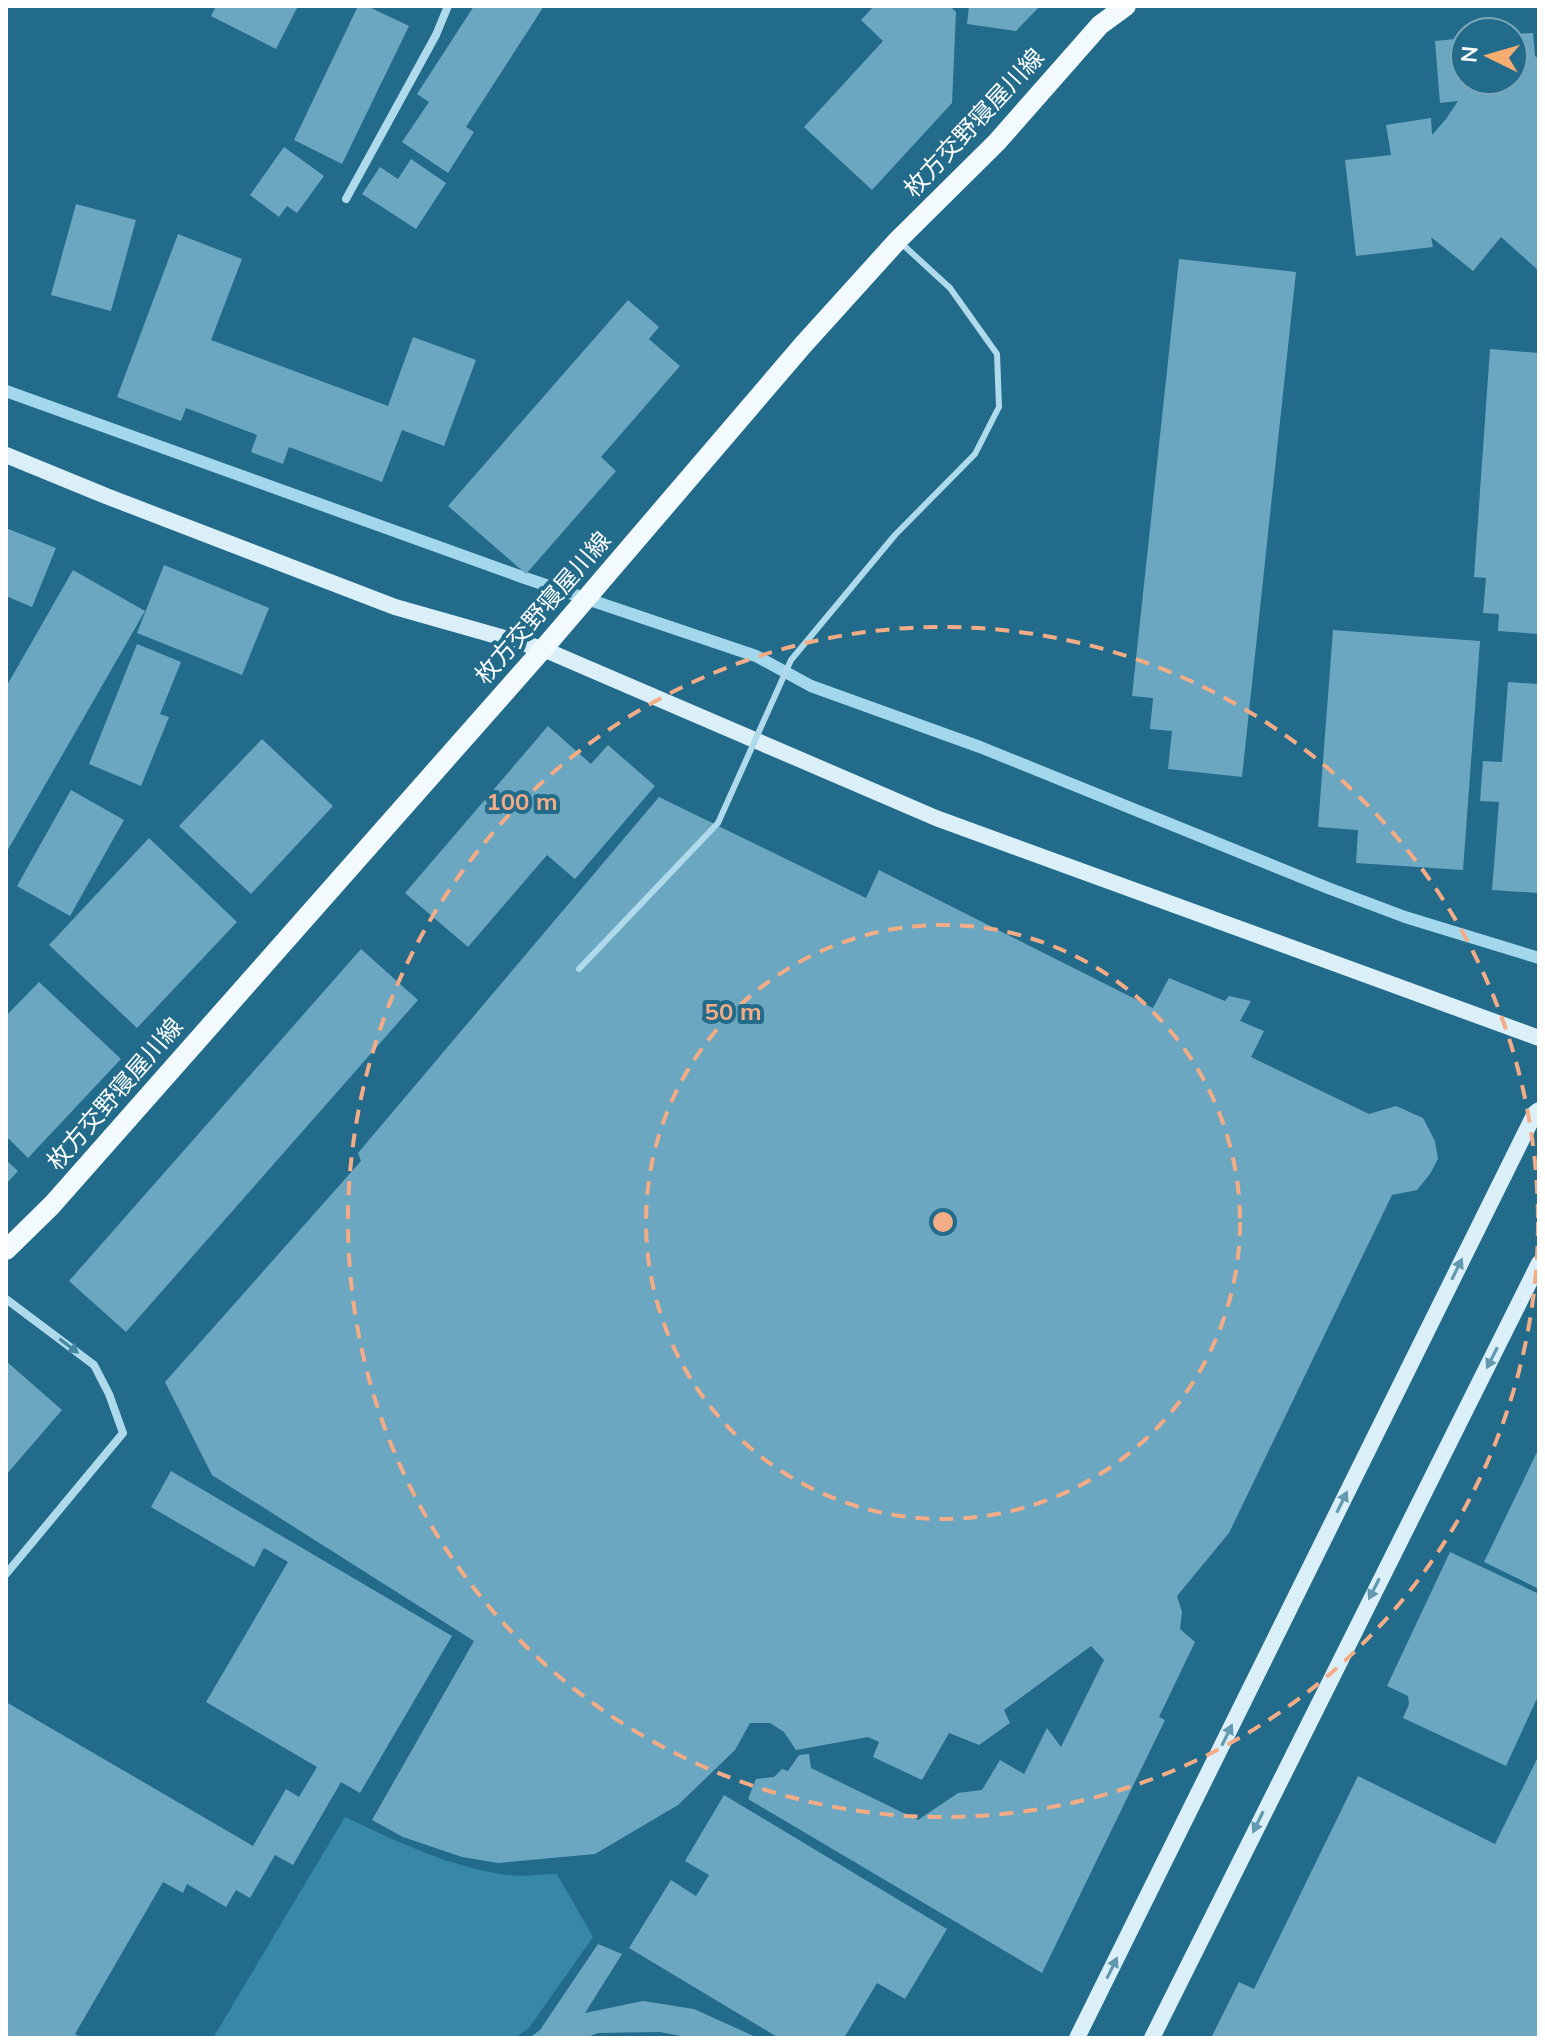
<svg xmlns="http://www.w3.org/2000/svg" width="1545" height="2044" font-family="Mulish,'Noto Sans JP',sans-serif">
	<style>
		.green { fill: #3687a8 }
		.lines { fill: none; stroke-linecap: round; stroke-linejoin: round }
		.stream { stroke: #a3d8ec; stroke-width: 12 }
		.building { fill: #6ba7c0 }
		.lane { stroke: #afdaeb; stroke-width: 6 }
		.street { stroke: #afdaeb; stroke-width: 8 }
		.secondary { stroke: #daeff8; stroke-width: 16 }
		.primary { stroke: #f3fafe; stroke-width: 20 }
		.lane-bridge { stroke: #afdaeb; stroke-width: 6 }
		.oneway { fill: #6299b1 }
		.oneway2 { fill: #4587a3 }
		.ring { fill: none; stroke: #f4ac86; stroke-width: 4; stroke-dasharray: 14 10 }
		.labels { text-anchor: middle; stroke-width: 8; stroke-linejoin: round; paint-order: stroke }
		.street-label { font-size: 24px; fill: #fff; stroke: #226b8b }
		.centre { fill: #f4ac86; stroke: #226b8b; stroke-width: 4 }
		.ring-label { font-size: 24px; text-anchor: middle; font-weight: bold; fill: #f4ac86; stroke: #226b8b; stroke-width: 8; stroke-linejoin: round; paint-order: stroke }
	</style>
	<rect width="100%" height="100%" fill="#226b8b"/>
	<path class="green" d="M 345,1817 C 396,1841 451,1868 508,1875 C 523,1877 541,1874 557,1874 L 593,1937 L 529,2028 L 515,2038 L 213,2038 Z"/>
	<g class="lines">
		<path class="stream" d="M 6,391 L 522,577 L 756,656 L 811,686 L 980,747 L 1328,888 L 1405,917 L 1539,958"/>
	</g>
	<path class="building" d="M 216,6 L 298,6 L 276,49 L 211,16 Z
		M 358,6 L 367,6 L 409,26 L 342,164 L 294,140 Z
		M 474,6 L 544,6 L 466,127 L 474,132 L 448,173 L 402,142 L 429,102 L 417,94 Z
		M 874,6 L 950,6 L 956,12 L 952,103 L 872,190 L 804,127 L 883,41 L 861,20 Z
		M 969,6 L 1040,6 L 1016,31 L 967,24 Z
		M 1533,33 L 1535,56 L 1539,59 L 1539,271 L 1501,237 L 1473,271 L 1431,237 L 1433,247 L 1356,256 L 1345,160 L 1391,155 L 1386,125 L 1431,118 L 1432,135 L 1446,119 L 1458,101 L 1440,103 L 1435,41 L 1465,38 L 1465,80 L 1513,80 L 1513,34 Z
		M 284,147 L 324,176 L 297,213 L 287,206 L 279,217 L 250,195 Z
		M 411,159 L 446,183 L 416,229 L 362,194 L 380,167 L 398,179 Z
		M 76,204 L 136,220 L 111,311 L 51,295 Z
		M 178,234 L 242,259 L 211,340 L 388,406 L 413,337 L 476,360 L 444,446 L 402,430 L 382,482 L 289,447 L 283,464 L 251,452 L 257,435 L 186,408 L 181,421 L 117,397 Z
		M 1179,259 L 1296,272 L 1242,777 L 1168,769 L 1172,731 L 1150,729 L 1153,698 L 1132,696 Z
		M 628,300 L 659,327 L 649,339 L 680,366 L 601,457 L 616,471 L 526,574 L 448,506 Z
		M 1490,349 L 1539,353 L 1539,634 L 1498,631 L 1499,614 L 1483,613 L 1486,578 L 1474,577 Z
		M 6,528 L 56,548 L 32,607 L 6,596 Z
		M 164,565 L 269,608 L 242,675 L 137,633 Z
		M 73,570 L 145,611 L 6,853 L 6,687 Z
		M 1333,630 L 1480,641 L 1463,870 L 1356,863 L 1358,830 L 1318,827 Z
		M 137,644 L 181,662 L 160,714 L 169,717 L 141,786 L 89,764 Z
		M 1508,682 L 1539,684 L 1539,893 L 1492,890 L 1499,802 L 1480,801 L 1483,761 L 1502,762 Z
		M 548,726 L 591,764 L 608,745 L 655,786 L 575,879 L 547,855 L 468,947 L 405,893 Z
		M 262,739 L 333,806 L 251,894 L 179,826 Z
		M 71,790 L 124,820 L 70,916 L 17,886 Z
		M 659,797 L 866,898 L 879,870 L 1153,1008 L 1169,978 L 1225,1001 L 1229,996 L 1251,1001 L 1240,1021 L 1264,1031 L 1251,1057 L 1369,1114 L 1396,1106 L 1423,1118 L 1435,1141 L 1438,1159 L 1430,1174 L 1417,1190 L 1392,1195 L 1229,1533 L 1177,1596 L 1182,1612 L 1180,1629 L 1195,1642 L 1159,1717 L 1165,1720 L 1042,1973 L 748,1799 L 756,1779 L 774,1777 L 782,1769 L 788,1771 L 799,1755 L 809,1754 L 811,1768 L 918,1820 L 958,1793 L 982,1790 L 1000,1760 L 1024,1774 L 1047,1728 L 1061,1747 L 1104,1660 L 1091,1646 L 1004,1710 L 1010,1723 L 979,1745 L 949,1733 L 922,1780 L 873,1757 L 879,1742 L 868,1737 L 796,1750 L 784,1732 L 770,1723 L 750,1723 L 735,1750 L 678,1805 L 595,1854 L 498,1863 L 462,1857 L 403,1837 L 372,1820 L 474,1641 L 212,1475 L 165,1382 L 361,1161 L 358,1153 Z
		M 149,838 L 237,922 L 137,1028 L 49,945 Z
		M 361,949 L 418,1000 L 126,1332 L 69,1281 Z
		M 39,982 L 121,1059 L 28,1158 L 6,1136 L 6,1016 Z
		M 6,1160 L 18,1171 L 6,1184 Z
		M 6,1361 L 62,1410 L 6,1475 Z
		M 1539,1448 L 1539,1589 L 1484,1562 Z
		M 171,1471 L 452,1636 L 360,1793 L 341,1782 L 293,1865 L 275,1855 L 250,1898 L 236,1890 L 226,1907 L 187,1884 L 183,1893 L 163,1882 L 75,2034 L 82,2038 L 6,2038 L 6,1702 L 253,1846 L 286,1789 L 299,1797 L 317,1767 L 206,1702 L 288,1562 L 264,1548 L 254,1567 L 151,1507 Z
		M 1450,1552 L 1539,1594 L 1539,1694 L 1506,1766 L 1403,1718 L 1409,1704 L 1408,1696 L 1387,1686 Z
		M 1539,1755 L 1539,2038 L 1211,2038 L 1239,1982 L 1254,1989 L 1358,1776 L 1495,1844 Z
		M 724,1795 L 947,1929 L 905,1999 L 877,1983 L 844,2038 L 779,2038 L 629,1948 L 671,1880 L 696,1896 L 709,1875 L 685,1861 Z
		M 598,1944 L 622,1954 L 585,2013 L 643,2001 L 694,2009 L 758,2038 L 691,2038 L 660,2032 L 598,2033 L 585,2038 L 529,2038 L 540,2030 Z"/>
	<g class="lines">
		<path class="lane" d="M 901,243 L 950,288"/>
		<path class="street" d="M 346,199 L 436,35 L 448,6
			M 6,1299 L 94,1365 L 109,1394 L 123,1433 L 6,1574"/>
		<path class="secondary" d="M 6,455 L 106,496 L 395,607 L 543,649 L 936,818 L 1539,1038
			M 1077,2038 L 1535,1113 L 1539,1110
			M 1152,2038 L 1539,1263"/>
		<path class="primary" d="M 6,1250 L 52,1205 L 543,649 L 803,345 L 898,240 L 997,142 L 1100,25 L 1126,6"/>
		<path class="lane-bridge" d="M 579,969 L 718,823 L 791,660 L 895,535 L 975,454 L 999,407 L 997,354 L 950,288"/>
	</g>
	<defs><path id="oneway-solid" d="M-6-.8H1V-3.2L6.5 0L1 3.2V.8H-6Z" transform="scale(2)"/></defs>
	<g class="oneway">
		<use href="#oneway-solid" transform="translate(1457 1269) rotate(-64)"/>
		<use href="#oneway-solid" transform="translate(1492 1358) rotate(117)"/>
		<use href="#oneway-solid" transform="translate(1342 1502) rotate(-64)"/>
		<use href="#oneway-solid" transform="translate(1374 1589) rotate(117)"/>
		<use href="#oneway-solid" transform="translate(1227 1735) rotate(-64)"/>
		<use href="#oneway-solid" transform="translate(1258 1822) rotate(116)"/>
		<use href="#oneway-solid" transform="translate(1112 1968) rotate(-64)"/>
	</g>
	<use class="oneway2" href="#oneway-solid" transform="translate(69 1346) rotate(37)"/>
	<g class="ring">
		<circle cx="943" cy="1222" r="297"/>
		<circle cx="943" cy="1222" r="595"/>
	</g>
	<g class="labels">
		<g class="street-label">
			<text transform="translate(974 123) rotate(-47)" y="8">枚方交野寝屋川線</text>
			<text transform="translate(543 608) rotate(-49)" y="8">枚方交野寝屋川線</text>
			<text transform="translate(115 1094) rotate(-49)" y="8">枚方交野寝屋川線</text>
		</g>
	</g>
	<circle cx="943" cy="1222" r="12" class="centre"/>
	<g class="ring-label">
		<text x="522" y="810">100 m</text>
		<text x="733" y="1020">50 m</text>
	</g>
	<rect width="1545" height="2044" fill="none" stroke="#ffffff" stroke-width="16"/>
	<g transform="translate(1489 56) rotate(275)"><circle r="38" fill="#226b8b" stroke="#7aa6b9" stroke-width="2"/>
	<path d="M0-6L14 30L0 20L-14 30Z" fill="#f7ad71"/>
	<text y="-12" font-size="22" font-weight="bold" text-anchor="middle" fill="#ffffff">N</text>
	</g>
</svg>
